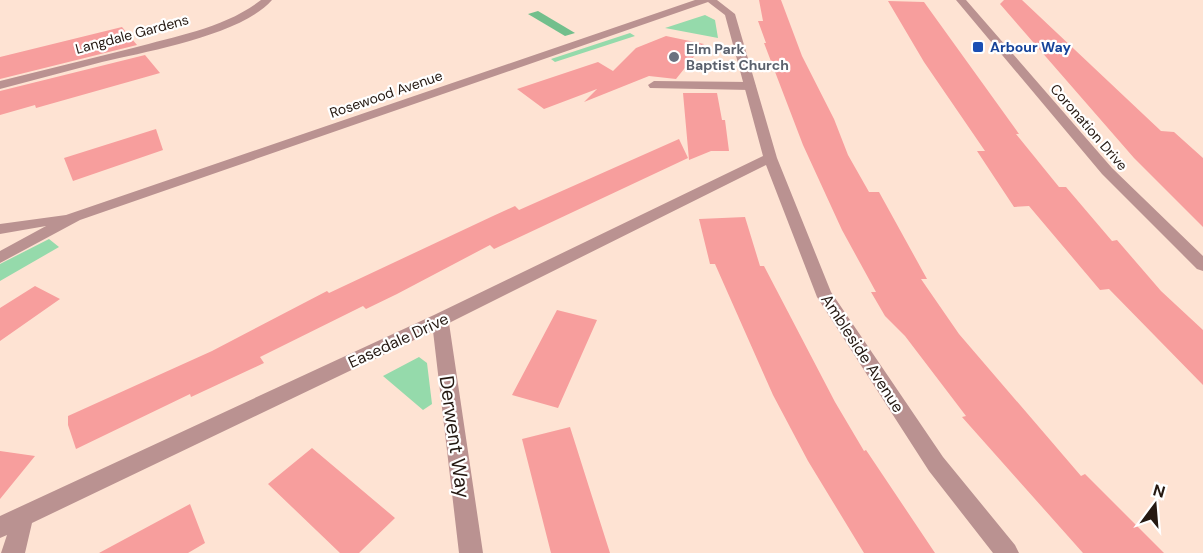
<svg xmlns="http://www.w3.org/2000/svg" width="1203" height="553" font-family="'DM Sans',sans-serif">
	<style>
		.green { fill: #95daab }
		.forest { fill: #72bf8c }
		.building { fill: #f79e9d }
		.lines { fill: none; stroke-linecap: round; stroke-linejoin: round }
		.service { fill: #ba9291; fill-rule: evenodd }
		.minor { fill: #ba9291; fill-rule: evenodd }
		.tertiary { fill: #ba9291; fill-rule: evenodd }
		.transit-dot { fill: #1a4fb4; stroke: #fff; stroke-width: 2 }
		.worship-dot { fill: #6b7280; stroke: #fff; stroke-width: 2 }
		.labels { text-anchor: middle; stroke-width: 4.5; stroke-linejoin: round; paint-order: stroke }
		.far-street-label { font-size: 14px; fill: #241811; stroke: #fff }
		.far-transit-label { font-size: 14px; font-weight: bold; fill: #164399; stroke: #fff; text-anchor: start }
		.far-worship-label { font-size: 14px; font-weight: bold; fill: #5b616d; stroke: #fff; text-anchor: start }
		.street-label { font-size: 16px; fill: #241811; stroke: #fff }
		.near-street-label { font-size: 20px; fill: #241811; stroke: #fff }
	</style>
	<rect width="100%" height="100%" fill="#fee3d3"/>
	<path class="green" d="M 705,15 L 715,20 L 718,38 L 665,28 Z
		M 630,33 L 635,36 L 555,62 L 551,59 Z
		M 49,239 L 59,247 L 0,281 L 0,264 Z
		M 419,357 L 427,363 L 432,404 L 423,410 L 383,376 Z"/>
	<path class="forest" d="M 538,11 L 575,33 L 565,36 L 528,14 Z"/>
	<path class="building" d="M 759,0 L 781,0 L 802,56 L 834,119 L 848,155 L 869,192 L 879,192 L 927,279 L 921,279 L 959,334 L 1081,476 L 1085,474 L 1164,553 L 1083,553 L 962,417 L 966,416 L 905,336 L 885,316 L 871,292 L 876,292 L 842,230 L 803,145 L 764,43 L 766,43 L 758,21 L 763,21 Z
		M 1004,0 L 1022,0 L 1161,131 L 1174,132 L 1203,158 L 1203,227 L 1134,158 L 1000,4 Z
		M 888,1 L 924,2 L 1019,134 L 1016,134 L 1059,187 L 1066,187 L 1112,241 L 1117,240 L 1161,291 L 1203,330 L 1203,385 L 1109,289 L 1100,290 L 1029,206 L 1014,207 L 977,151 L 985,151 L 924,62 Z
		M 122,27 L 137,45 L 0,79 L 0,57 Z
		M 666,36 L 704,44 L 676,79 L 649,76 L 584,102 L 597,89 L 544,109 L 517,89 L 598,62 L 613,71 L 636,48 Z
		M 145,55 L 160,73 L 36,108 L 35,105 L 0,115 L 0,91 Z
		M 683,93 L 717,93 L 722,120 L 725,120 L 729,151 L 711,151 L 689,160 Z
		M 156,129 L 163,150 L 73,181 L 64,158 Z
		M 679,139 L 688,158 L 494,249 L 490,245 L 397,294 L 366,309 L 363,306 L 260,357 L 264,363 L 191,397 L 190,394 L 76,449 L 68,425 L 68,416 L 212,351 L 327,291 L 329,293 L 493,216 L 515,206 L 519,210 Z
		M 745,217 L 760,266 L 764,266 L 835,402 L 864,451 L 866,450 L 935,553 L 864,553 L 808,461 L 773,395 L 715,264 L 710,264 L 699,219 Z
		M 35,286 L 60,299 L 0,341 L 0,308 Z
		M 557,310 L 597,320 L 558,408 L 512,395 Z
		M 570,427 L 589,487 L 610,553 L 551,553 L 522,439 Z
		M 312,448 L 395,518 L 359,553 L 340,553 L 268,484 Z
		M 0,451 L 35,456 L 0,499 Z
		M 190,504 L 205,543 L 188,553 L 99,553 Z"/>
	<g class="lines">
		<path class="service" d="M 654,81 L 750,82 L 756,86 L 750,90 L 650,88 L 648,85 Z"/>
		<path class="minor" d="M 261,0 L 272,0 C 241,35 148,51 102,62 C 68,71 34,80 0,89 L 0,81 C 44,70 89,59 133,48 C 176,36 225,28 261,0 Z
			M 695,0 L 717,0 L 735,14 L 777,158 L 831,292 L 943,457 L 1015,545 L 1019,553 L 993,553 L 929,471 L 817,297 L 766,165 L 449,323 L 483,553 L 459,553 L 433,331 L 32,523 L 25,553 L 1,553 L 7,535 L 0,538 L 0,516 L 434,315 L 763,156 L 725,15 L 708,2 L 80,220 L 0,263 L 0,251 L 46,226 L 0,234 L 0,224 L 66,215 Z"/>
		<path class="tertiary" d="M 956,0 L 966,0 L 1112,168 L 1203,256 L 1203,271 L 1197,269 L 1102,174 Z"/>
	</g>
	<rect class="transit-dot" x="972" y="41" width="12" height="12" rx="3"/>
	<circle class="worship-dot" cx="674" cy="57" r="6"/>
	<g class="labels">
		<g class="far-street-label">
			<text transform="translate(132 34) rotate(-15)" y="5">Langdale Gardens</text>
			<text transform="translate(386 94) rotate(-19)" y="5">Rosewood Avenue</text>
			<text transform="translate(1089 127) rotate(49)" y="5">Coronation Drive</text>
		</g>
		<g class="far-transit-label">
			<text x="990" y="52">Arbour Way</text>
		</g>
		<g class="far-worship-label">
			<text x="686" y="54">Elm Park<tspan x="686" dy="16">Baptist Church</tspan></text>
		</g>
		<g class="street-label">
			<text transform="translate(398 340) rotate(-25)" y="6">Easedale Drive</text>
			<text transform="translate(863 353) rotate(57)" y="6">Ambleside Avenue</text>
		</g>
		<g class="near-street-label">
			<text transform="translate(455 437) rotate(82)" y="7">Derwent Way</text>
		</g>
	</g>
	<g transform="translate(1155 505) rotate(16)" stroke="#ffffff" stroke-width="4.5" paint-order="stroke">
	<path d="M0-4.5L10 22L0 15L-10 22Z" fill="#241811"/>
	<text y="-9" font-size="16" font-weight="bold" text-anchor="middle" fill="#241811">N</text>
	</g>
</svg>
